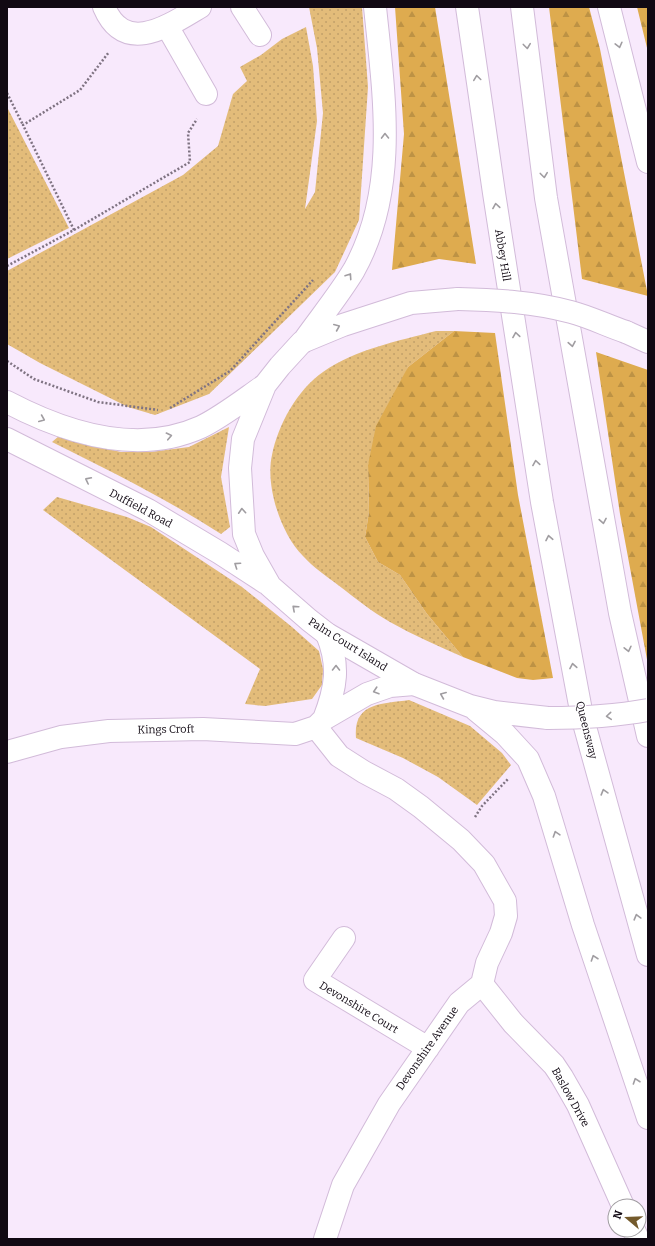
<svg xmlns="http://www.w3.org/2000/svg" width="655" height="1246" font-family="Bitter,serif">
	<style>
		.grass { fill: url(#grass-dots) }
		.forest { fill: url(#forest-firs) }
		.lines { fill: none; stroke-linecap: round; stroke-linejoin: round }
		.minor-casing { stroke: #d2bbd9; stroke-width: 24 }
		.tertiary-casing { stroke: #d2bbd9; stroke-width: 24 }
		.trunk-casing { stroke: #d2bbd9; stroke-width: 24 }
		.path { stroke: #7f7382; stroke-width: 2.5; stroke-dasharray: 2 2; stroke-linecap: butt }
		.minor { stroke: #fff; stroke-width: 22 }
		.tertiary { stroke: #fff; stroke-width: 22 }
		.trunk { stroke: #fff; stroke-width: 22 }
		.trunk-bridge-casing { stroke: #d2bbd9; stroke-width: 24; stroke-linecap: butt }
		.trunk-bridge { stroke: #fff; stroke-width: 22 }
		.oneway { stroke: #a09da1 }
		.labels { text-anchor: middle; stroke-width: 3; stroke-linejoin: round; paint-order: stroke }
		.street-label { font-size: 11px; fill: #110913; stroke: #fff }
	</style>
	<defs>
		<pattern id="grass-dots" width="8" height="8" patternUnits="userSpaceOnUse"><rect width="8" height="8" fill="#e3bc7a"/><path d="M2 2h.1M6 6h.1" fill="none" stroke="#c2a069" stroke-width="1.8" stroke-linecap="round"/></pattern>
		<pattern id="forest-firs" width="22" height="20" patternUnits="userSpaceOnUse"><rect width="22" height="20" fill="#deab4f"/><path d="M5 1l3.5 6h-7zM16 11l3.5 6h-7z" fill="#bd9244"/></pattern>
	</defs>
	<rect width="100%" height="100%" fill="#f8e9fc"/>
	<path class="grass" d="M 309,7 L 362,7 L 368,87 L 359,220 L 335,272 L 209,394 L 155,415 L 128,407 L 40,363 L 7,344 L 7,271 L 183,175 L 218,146 L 233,94 L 247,81 L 240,67 L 261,55 L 282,39 L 306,27 L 313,66 L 317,121 L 305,209 L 315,192 L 323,113 L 317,48 Z
		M 7,107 L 69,228 L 7,259 Z
		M 436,331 L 454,331 L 408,367 L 368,465 L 369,512 L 365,537 L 378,562 L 400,575 L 427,614 L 463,657 C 438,646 413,635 390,622 C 371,611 355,598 338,585 C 326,576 313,567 303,556 C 281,534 265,486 272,455 C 278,425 297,390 323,372 C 356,349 398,341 436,331 Z
		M 229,427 L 221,477 L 230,527 L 221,534 C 167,499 110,471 52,442 L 59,436 L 85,444 L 121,452 L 150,452 L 189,447 Z
		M 57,497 L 127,517 L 151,527 L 242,587 L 292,627 L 319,651 L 323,669 L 322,685 L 312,699 L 265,706 L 245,704 L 260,669 L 43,510 Z
		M 409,700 L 470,726 L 502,753 L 511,765 L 477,805 L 438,777 L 403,758 L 356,738 C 353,702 382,704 409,700 Z"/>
	<path class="forest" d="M 395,7 L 435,7 L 476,264 L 439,259 L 392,270 L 404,134 Z
		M 549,7 L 589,7 L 600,49 L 648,296 L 582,279 Z
		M 637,7 L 648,7 L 648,52 Z
		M 454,331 L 495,333 L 518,495 L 553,678 L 533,680 L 517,678 L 463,657 L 427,614 L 400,575 L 378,562 L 365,537 L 369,512 L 368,465 L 376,426 L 408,367 Z
		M 596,352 L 648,370 L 648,665 L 620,514 Z"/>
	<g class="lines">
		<defs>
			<path id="minor" d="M 104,7 C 125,56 168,26 200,7
				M 242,7 L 260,35
				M 167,26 L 206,94
				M 316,727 L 339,756 L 364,772 L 396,789 L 421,807 L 461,840 L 484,864 L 505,901 L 506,916 L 501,933 L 487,963 L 482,984 L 459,1003 L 389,1104 L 343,1185 L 325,1239
				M 344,938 L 315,980 L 428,1048
				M 482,984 L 513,1023 L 554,1065 L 562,1077 L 578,1105 L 623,1206
				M 634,1230 L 638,1239"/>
			<path id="tertiary" d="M 324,719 C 336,688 340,666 327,634
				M 7,752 L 61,737 L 109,731 L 203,729 L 295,734 L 316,727 L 324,719 L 367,694 L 390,686 L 414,684"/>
			<path id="trunk" d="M 467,7 L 494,193 L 542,502 L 582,716 L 648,955
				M 522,7 L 546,198 L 620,613 L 648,736
				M 609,7 L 648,162
				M 458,299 L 411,303 L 343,325 L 302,342 L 280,366 L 265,385 L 243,439 L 240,468 L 244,534 L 253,556 L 270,586 L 309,620 L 327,634 L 414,684 L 470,706 L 494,712 L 548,718
				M 626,332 L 648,342
				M 303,342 C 320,318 339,295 354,270 C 399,189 384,95 375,7
				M 7,402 C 66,433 137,456 201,427 C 222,417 246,398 265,385
				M 7,439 L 148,510 L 220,553 L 266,583
				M 476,710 L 505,734 L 528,759 L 544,796 L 583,925 L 648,1118"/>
		</defs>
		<use href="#minor" class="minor-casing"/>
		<use href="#tertiary" class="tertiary-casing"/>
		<use href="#trunk" class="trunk-casing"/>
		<path class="path" d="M 7,93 L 23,125
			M 74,230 L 190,162 L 188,133 L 197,119
			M 7,266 L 74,230 L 23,125 L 80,90 L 109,52
			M 7,361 L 34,379 L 98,402 L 158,410
			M 170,408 L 230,371 L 313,280
			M 475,817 L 482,806 L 508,779"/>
		<use href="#minor" class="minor"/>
		<use href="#tertiary" class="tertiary"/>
		<use href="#trunk" class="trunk"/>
		<defs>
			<path id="trunk-bridge" d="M 458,299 C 497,300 534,302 571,312 C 590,317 608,326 626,332
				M 548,718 C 582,718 615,716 648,710"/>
		</defs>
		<use href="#trunk-bridge" class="trunk-bridge-casing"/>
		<use href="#trunk-bridge" class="trunk-bridge"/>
	</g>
	<defs><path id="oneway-chevron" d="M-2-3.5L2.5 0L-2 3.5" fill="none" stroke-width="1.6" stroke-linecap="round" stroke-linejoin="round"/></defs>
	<g class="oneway">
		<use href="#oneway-chevron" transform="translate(619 45) rotate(76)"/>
		<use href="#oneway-chevron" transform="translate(527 46) rotate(83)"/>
		<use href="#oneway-chevron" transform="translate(477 78) rotate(-98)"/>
		<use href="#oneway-chevron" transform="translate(385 136) rotate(-91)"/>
		<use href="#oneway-chevron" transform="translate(544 175) rotate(83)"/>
		<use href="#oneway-chevron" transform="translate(496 206) rotate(-99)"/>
		<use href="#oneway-chevron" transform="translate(349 276) rotate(-56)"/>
		<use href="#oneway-chevron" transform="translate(337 327) rotate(-23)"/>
		<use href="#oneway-chevron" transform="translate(516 335) rotate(-99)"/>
		<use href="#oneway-chevron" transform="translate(572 344) rotate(80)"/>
		<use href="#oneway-chevron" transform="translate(42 419) rotate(23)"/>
		<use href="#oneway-chevron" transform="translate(169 436) rotate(-12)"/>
		<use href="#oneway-chevron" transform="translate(536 463) rotate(-99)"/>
		<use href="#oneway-chevron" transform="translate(88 480) rotate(-153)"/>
		<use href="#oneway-chevron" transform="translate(242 511) rotate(-94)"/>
		<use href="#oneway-chevron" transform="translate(603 521) rotate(80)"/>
		<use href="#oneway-chevron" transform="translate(549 538) rotate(-101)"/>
		<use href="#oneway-chevron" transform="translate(237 565) rotate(-146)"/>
		<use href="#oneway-chevron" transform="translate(295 608) rotate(-138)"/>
		<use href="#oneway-chevron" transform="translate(628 649) rotate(77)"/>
		<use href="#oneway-chevron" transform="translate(573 666) rotate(-100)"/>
		<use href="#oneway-chevron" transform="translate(336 668) rotate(-90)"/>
		<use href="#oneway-chevron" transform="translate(376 691) rotate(162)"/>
		<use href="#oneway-chevron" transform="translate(443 695) rotate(-158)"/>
		<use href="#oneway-chevron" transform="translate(609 716) rotate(175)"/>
		<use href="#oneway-chevron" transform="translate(604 792) rotate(-106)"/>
		<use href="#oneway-chevron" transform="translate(556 834) rotate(-108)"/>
		<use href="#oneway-chevron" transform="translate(637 917) rotate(-105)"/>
		<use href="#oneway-chevron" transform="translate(594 958) rotate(-109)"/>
		<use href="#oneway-chevron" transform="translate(636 1081) rotate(-109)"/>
	</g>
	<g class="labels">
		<g class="street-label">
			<text transform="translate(503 255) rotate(81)" y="4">Abbey Hill</text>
			<text transform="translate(141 508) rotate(28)" y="4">Duffield Road</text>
			<text transform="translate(348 644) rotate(32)" y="4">Palm Court Island</text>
			<text transform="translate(166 729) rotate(-1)" y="4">Kings Croft</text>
			<text transform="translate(587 730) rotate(76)" y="4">Queensway</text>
			<text transform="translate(359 1007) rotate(31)" y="4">Devonshire Court</text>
			<text transform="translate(427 1048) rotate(-55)" y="4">Devonshire Avenue</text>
			<text transform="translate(571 1097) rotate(61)" y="4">Baslow Drive</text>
		</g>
	</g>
	<rect width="655" height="1246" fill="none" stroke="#110913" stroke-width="16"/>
	<g transform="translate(627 1218) rotate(289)"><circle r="19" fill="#ffffff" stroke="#a09da1"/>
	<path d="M0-3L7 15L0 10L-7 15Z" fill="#745a2c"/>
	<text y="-6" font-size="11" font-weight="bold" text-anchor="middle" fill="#110913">N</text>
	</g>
</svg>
